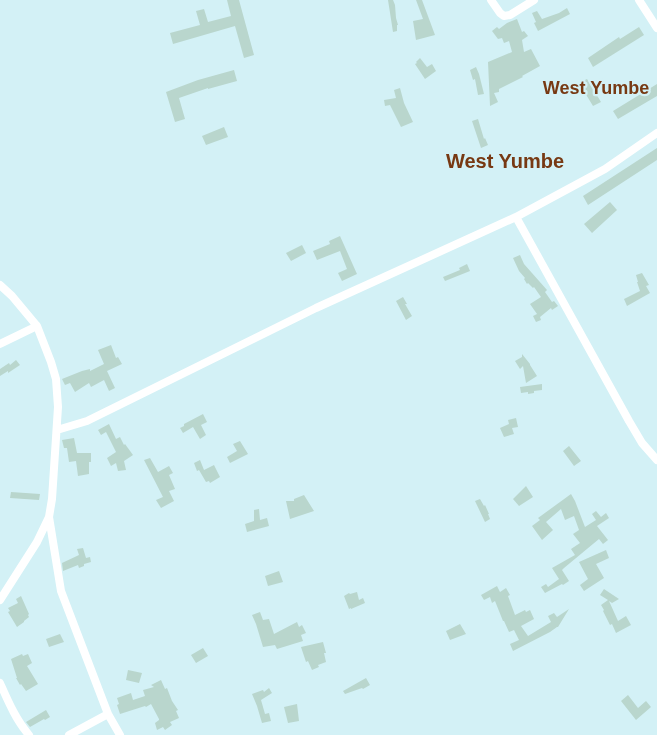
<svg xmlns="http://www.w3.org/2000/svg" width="657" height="735" font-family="Helvetica,sans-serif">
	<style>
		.building { fill: #b9d6cd }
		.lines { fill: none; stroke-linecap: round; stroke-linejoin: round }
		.minor { stroke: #fff; stroke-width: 8 }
		.labels { text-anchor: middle; stroke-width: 4.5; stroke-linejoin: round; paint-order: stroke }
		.quarter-label { font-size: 18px; font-weight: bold; fill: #773913; stroke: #d3f1f6 }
		.district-label { font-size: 20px; font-weight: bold; fill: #773913; stroke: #d3f1f6 }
	</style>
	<rect width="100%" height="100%" fill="#d3f1f6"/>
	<path class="building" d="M 227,0 L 239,0 L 254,55 L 244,58 L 235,26 L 173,44 L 170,33 L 200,25 L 196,11 L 204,9 L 208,22 L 231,16 Z
		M 388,0 L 393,0 L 395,5 L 396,18 L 398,25 L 397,25 L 397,31 L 393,32 Z
		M 416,0 L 422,0 L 435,35 L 416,40 L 413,21 L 423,19 Z
		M 567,8 L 570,14 L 538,31 L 534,23 L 536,22 L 532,13 L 537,11 L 542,19 L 559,13 Z
		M 517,19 L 522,32 L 524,31 L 528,36 L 522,40 L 524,52 L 531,49 L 540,66 L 522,76 L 523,77 L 499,89 L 499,92 L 494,93 L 498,102 L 490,106 L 488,62 L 512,52 L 509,41 L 504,43 L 502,38 L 498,39 L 492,31 L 497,27 L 499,29 L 507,23 Z
		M 639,27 L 644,35 L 593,67 L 588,58 L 619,37 L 620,39 Z
		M 420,58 L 427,67 L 432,64 L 436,71 L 425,79 L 415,64 L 417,63 L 416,62 Z
		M 476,67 L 479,74 L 484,94 L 478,95 L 475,79 L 473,80 L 470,70 Z
		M 234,70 L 237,81 L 208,89 L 208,88 L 179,98 L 185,119 L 175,122 L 166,92 L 198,80 Z
		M 587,79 L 601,102 L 593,106 L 579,83 Z
		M 657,84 L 657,96 L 618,119 L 613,111 Z
		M 400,88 L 404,103 L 413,122 L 401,127 L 390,105 L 385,106 L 384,100 L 396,98 L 394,90 Z
		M 478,119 L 484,139 L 485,138 L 488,145 L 481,148 L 472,121 Z
		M 224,127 L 228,137 L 206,145 L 202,136 Z
		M 657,148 L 657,160 L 588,205 L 583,196 Z
		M 610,202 L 617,210 L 592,233 L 584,224 Z
		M 340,236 L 357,274 L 342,281 L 338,273 L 347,269 L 340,251 L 317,260 L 313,251 L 330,244 L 329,241 Z
		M 302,245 L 306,253 L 291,261 L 286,253 Z
		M 520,255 L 524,264 L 547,290 L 545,292 L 552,302 L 554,301 L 558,306 L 552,310 L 551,308 L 540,317 L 541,320 L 536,322 L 533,316 L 537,314 L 530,304 L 541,297 L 534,287 L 533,288 L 528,283 L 527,284 L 524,279 L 525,278 L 519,271 L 513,258 Z
		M 467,264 L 470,271 L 445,281 L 443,277 L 460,270 L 459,268 Z
		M 642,273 L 649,285 L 646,286 L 650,293 L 627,306 L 624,299 L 640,291 L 637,282 L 638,282 L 636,275 Z
		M 403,297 L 407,304 L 405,304 L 412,316 L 406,320 L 396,301 Z
		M 111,345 L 116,358 L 118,357 L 122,364 L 107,371 L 115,388 L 109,391 L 104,380 L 91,387 L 89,383 L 75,392 L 70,383 L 65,385 L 62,379 L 82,371 L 90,369 L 90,371 L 104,364 L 98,350 Z
		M 522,354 L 530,364 L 530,365 L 537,376 L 526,383 L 523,366 L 520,369 L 515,361 L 522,357 Z
		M 16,360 L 20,365 L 8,373 L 8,371 L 0,376 L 0,369 L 9,363 L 10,365 Z
		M 542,384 L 542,390 L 534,391 L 534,393 L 528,394 L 528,392 L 521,393 L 520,387 Z
		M 203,414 L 207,422 L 201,425 L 206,435 L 200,439 L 193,427 L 183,433 L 180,428 L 184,426 L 184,424 Z
		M 516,418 L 518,427 L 512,428 L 514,434 L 504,437 L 500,428 L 509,424 L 508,420 Z
		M 109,424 L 116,439 L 120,437 L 124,445 L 125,444 L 133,455 L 124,461 L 126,470 L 118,471 L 116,463 L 111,466 L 107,458 L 116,452 L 106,432 L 101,435 L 98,430 Z
		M 74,438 L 77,453 L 91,453 L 91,462 L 89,462 L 89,474 L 78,476 L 76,461 L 69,462 L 67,448 L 64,448 L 62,440 Z
		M 240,441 L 248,454 L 230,463 L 227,457 L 237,451 L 233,444 Z
		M 569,446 L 581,461 L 574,466 L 563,451 Z
		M 150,458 L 158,472 L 169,466 L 173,473 L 169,475 L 175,489 L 169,491 L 174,501 L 161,508 L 156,500 L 163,497 L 144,460 Z
		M 200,460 L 204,470 L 214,465 L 220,477 L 210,483 L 209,481 L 206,482 L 199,470 L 197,471 L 194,463 Z
		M 526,486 L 533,497 L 519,506 L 513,499 Z
		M 11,492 L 40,494 L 39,500 L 10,498 Z
		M 571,494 L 575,501 L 585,527 L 596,520 L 592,514 L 596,511 L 601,517 L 606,513 L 609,518 L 597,526 L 608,540 L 603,544 L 599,539 L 564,568 L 562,570 L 569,581 L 563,585 L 562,584 L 545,593 L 541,587 L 546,584 L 548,587 L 559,579 L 552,568 L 575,555 L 571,549 L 580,543 L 573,534 L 579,530 L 574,516 L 565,520 L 561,509 L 546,522 L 553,530 L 542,540 L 532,526 L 540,520 L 538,518 Z
		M 304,495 L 314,511 L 290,519 L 286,501 L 294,501 L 294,499 Z
		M 480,499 L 484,506 L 485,505 L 489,514 L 488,514 L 490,519 L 485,522 L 475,501 Z
		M 259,509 L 260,520 L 267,518 L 269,526 L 247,532 L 245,524 L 254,521 L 254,510 Z
		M 83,548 L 86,558 L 90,557 L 91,562 L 84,564 L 84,566 L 79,568 L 78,565 L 63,571 L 62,563 L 79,555 L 77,549 Z
		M 606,550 L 609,558 L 596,564 L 604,578 L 584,591 L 580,585 L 588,579 L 579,562 Z
		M 279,571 L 283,582 L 268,586 L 265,576 Z
		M 497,586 L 500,592 L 506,588 L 510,595 L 508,596 L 515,615 L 525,610 L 526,612 L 530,610 L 534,619 L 521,626 L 528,636 L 551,622 L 548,616 L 554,613 L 557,617 L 569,609 L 558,627 L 557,627 L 550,632 L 513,651 L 510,644 L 519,640 L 514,630 L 509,632 L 504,621 L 503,621 L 495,601 L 492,603 L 490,597 L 484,600 L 481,595 Z
		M 604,589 L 619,599 L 612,603 L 609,601 L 618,621 L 626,616 L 631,625 L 616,633 L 612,624 L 610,625 L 603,611 L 604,610 L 601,605 L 608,600 L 600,595 Z
		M 357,592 L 359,600 L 363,598 L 365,603 L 351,609 L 351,608 L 349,609 L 344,596 L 349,593 L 350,594 Z
		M 21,596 L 29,614 L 28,615 L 29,617 L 24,621 L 24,622 L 17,627 L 8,612 L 10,611 L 8,608 L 18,603 L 16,599 Z
		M 260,612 L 263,620 L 269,619 L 274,634 L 297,622 L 299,627 L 302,625 L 306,633 L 301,635 L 303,641 L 277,649 L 275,645 L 263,647 L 256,624 L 252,615 Z
		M 460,624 L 466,634 L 450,640 L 446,631 Z
		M 60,634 L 64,642 L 49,647 L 46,639 Z
		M 323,642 L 326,653 L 324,653 L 326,662 L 318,665 L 319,667 L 312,670 L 308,661 L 306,662 L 301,647 Z
		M 203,648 L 208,656 L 196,663 L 191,655 Z
		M 22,654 L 23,656 L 28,654 L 32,663 L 27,666 L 38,684 L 26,691 L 21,684 L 20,685 L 16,678 L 17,678 L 11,659 Z
		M 128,670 L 142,673 L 139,683 L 126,680 Z
		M 366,678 L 370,685 L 363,689 L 362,688 L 345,694 L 343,691 Z
		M 161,680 L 165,689 L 167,688 L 172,701 L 178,710 L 176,711 L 179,718 L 170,722 L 172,725 L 165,730 L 163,727 L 157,730 L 155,723 L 159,720 L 159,719 L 151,704 L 146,707 L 145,706 L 120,714 L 117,705 L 119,704 L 117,698 L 131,693 L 133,700 L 145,696 L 143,690 L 154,687 L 151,685 Z
		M 269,688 L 272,693 L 261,700 L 265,714 L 269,713 L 271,721 L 262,723 L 257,706 L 252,694 L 263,690 L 264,692 Z
		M 628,695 L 638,708 L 646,701 L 651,707 L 636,720 L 621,701 Z
		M 297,704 L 299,721 L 288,723 L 284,707 Z
		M 46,710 L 50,717 L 45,720 L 44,719 L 30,727 L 26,722 Z"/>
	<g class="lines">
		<path class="minor" d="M 491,0 L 500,13 L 504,16 L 510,15 L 534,0
			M 639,0 L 657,28
			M 516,217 L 629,421 L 642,443 L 657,460
			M 0,285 L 12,296 L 37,326 L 51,362 L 56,379 L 58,407 L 52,499 L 49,517 L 37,542 L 0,600
			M 0,344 L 37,326
			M 57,430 L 87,421 L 316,308 L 516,217 L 605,169 L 657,133
			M 49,517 L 61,591 L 108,714 L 120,735
			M 0,683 C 8,701 16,720 29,735
			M 69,735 L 108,714"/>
	</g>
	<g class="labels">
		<g class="quarter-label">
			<text x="596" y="94">West Yumbe</text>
		</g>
		<g class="district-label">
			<text x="505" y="168">West Yumbe</text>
		</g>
	</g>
</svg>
